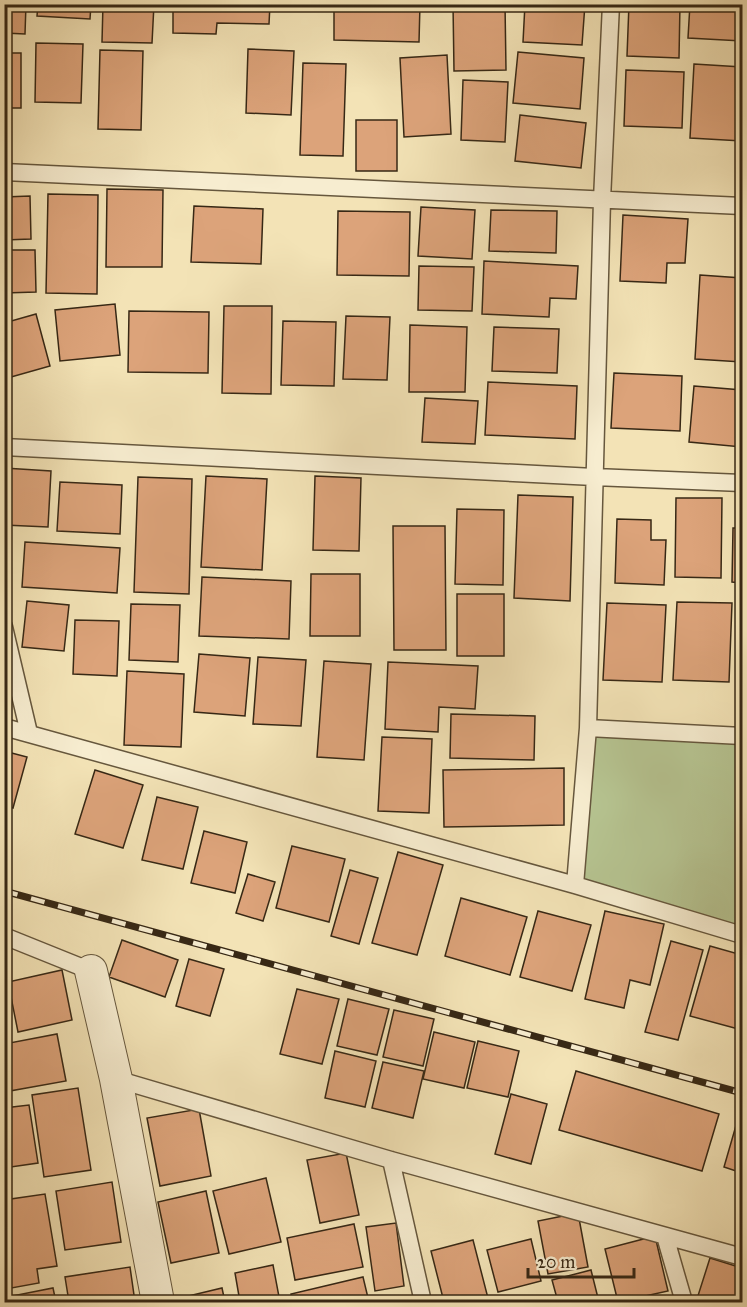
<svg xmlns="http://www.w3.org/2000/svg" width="747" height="1307" font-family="'IM FELL Great Primer',serif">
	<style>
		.green { fill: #b6c491; stroke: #767653; stroke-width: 1.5 }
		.building { fill: #dca37a; stroke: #372815; stroke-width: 1.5 }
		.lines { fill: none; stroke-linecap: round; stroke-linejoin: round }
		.lane-casing { stroke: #66573d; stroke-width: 19 }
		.street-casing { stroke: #66573d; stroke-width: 34 }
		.lane { stroke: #f7edd0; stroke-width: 16 }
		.street { stroke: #f7edd0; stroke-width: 32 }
		.rail-casing { stroke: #372815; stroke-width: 7 }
		.rail { stroke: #f7edd0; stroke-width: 4.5; stroke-dasharray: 14; stroke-linecap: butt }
	</style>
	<rect width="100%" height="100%" fill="#f3e3b6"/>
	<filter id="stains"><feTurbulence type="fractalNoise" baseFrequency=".00333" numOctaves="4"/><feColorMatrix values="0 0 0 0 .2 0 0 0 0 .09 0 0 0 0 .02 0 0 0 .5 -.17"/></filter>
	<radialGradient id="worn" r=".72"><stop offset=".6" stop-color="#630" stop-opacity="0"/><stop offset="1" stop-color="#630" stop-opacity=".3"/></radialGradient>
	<path class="green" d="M 588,728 L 742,736 L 742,935 L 575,885 Z"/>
	<path class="building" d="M 4,4 L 26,4 L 25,34 L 4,33 Z
		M 38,4 L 91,4 L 90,19 L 37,16 Z
		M 103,4 L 154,4 L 152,43 L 102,42 Z
		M 173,4 L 270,4 L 269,24 L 217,23 L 216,34 L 173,33 Z
		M 334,4 L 420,4 L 419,42 L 334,40 Z
		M 453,4 L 505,4 L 506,70 L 454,71 Z
		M 525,4 L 585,4 L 582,45 L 523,42 Z
		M 629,4 L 680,4 L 679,58 L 627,56 Z
		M 690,4 L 742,4 L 742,41 L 688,38 Z
		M 36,43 L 83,44 L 81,103 L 35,102 Z
		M 248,49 L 294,51 L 291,115 L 246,113 Z
		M 100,50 L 143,51 L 141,130 L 98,129 Z
		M 518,52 L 584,58 L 580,109 L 513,103 Z
		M 4,53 L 21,53 L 21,108 L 4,108 Z
		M 447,55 L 451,134 L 404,137 L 400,58 Z
		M 303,63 L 346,64 L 343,156 L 300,155 Z
		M 694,64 L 742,67 L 742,141 L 690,138 Z
		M 626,70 L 684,72 L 682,128 L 624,126 Z
		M 463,80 L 508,82 L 505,142 L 461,140 Z
		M 520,115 L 586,123 L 581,168 L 515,161 Z
		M 356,120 L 397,120 L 397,171 L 356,171 Z
		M 107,189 L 163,190 L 162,267 L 106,267 Z
		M 48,194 L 98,195 L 97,294 L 46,293 Z
		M 30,196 L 31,239 L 4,240 L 4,197 Z
		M 194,206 L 263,209 L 261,264 L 191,262 Z
		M 421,207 L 475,210 L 472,259 L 418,256 Z
		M 491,210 L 557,211 L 556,253 L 489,251 Z
		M 338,211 L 410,212 L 409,276 L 337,275 Z
		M 623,215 L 688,219 L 685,263 L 667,263 L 666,283 L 620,281 Z
		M 4,250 L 35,250 L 36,292 L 4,293 Z
		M 484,261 L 578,266 L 576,299 L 550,298 L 549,317 L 482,314 Z
		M 419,266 L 474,267 L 472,311 L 418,310 Z
		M 700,275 L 742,278 L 742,362 L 695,359 Z
		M 115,304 L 120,355 L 60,361 L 55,310 Z
		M 224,306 L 272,306 L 271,394 L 222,393 Z
		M 129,311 L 209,312 L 208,373 L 128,372 Z
		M 36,314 L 50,366 L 4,379 L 4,323 Z
		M 346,316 L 390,317 L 387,380 L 343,379 Z
		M 283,321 L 336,322 L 334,386 L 281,385 Z
		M 410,325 L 467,327 L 465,392 L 409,392 Z
		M 494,327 L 559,329 L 557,373 L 492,371 Z
		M 614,373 L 682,376 L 680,431 L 611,428 Z
		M 488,382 L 577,386 L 575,439 L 485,435 Z
		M 694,386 L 742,390 L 742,447 L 689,442 Z
		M 425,398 L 478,401 L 475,444 L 422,442 Z
		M 4,468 L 51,471 L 48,527 L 4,525 Z
		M 206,476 L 267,479 L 262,570 L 201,567 Z
		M 315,476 L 361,478 L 359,551 L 313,550 Z
		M 138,477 L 192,479 L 189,594 L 134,592 Z
		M 60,482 L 122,485 L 120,534 L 57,531 Z
		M 518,495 L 573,497 L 570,601 L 514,598 Z
		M 676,498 L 722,498 L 721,578 L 675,577 Z
		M 457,509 L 504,510 L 503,585 L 455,584 Z
		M 617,519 L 651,520 L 651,540 L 666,540 L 664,585 L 615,583 Z
		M 393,526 L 445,526 L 446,650 L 394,650 Z
		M 733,528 L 742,528 L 742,583 L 732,582 Z
		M 25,542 L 120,548 L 117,593 L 22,587 Z
		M 311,574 L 360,574 L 360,636 L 310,636 Z
		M 202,577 L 291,581 L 289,639 L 199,636 Z
		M 457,594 L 504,594 L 504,656 L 457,656 Z
		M 27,601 L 69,605 L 64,651 L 22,647 Z
		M 677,602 L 732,603 L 729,682 L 673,680 Z
		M 607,603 L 666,605 L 662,682 L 603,680 Z
		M 131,604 L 180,605 L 178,662 L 129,660 Z
		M 75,620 L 119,621 L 117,676 L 73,674 Z
		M 199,654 L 250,658 L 245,716 L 194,712 Z
		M 258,657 L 306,660 L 301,726 L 253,724 Z
		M 324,661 L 371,664 L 364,760 L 317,757 Z
		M 388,662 L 478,666 L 475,709 L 439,707 L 438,732 L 385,729 Z
		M 127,671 L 184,674 L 181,747 L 124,745 Z
		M 451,714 L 535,716 L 534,760 L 450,758 Z
		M 382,737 L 432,739 L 429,813 L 378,811 Z
		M 4,751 L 27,757 L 13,808 L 4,805 Z
		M 564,768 L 564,825 L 444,827 L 443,770 Z
		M 95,770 L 143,785 L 123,848 L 75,834 Z
		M 157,797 L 198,807 L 183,869 L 142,860 Z
		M 204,831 L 247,842 L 235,893 L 191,883 Z
		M 292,846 L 345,859 L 329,922 L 276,908 Z
		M 398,852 L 443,865 L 417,955 L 372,943 Z
		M 350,870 L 378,878 L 359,944 L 331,936 Z
		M 248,874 L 275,882 L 263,921 L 236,913 Z
		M 461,898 L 527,917 L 510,975 L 445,956 Z
		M 538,911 L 591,925 L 572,991 L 520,977 Z
		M 605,911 L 664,924 L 650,985 L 630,980 L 624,1008 L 585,999 Z
		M 122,940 L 178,960 L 165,997 L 109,977 Z
		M 671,941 L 703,950 L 678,1040 L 645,1032 Z
		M 710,946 L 742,955 L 742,979 L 741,986 L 742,987 L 742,1030 L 690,1016 Z
		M 189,959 L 224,969 L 210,1016 L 176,1006 Z
		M 62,970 L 72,1020 L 18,1032 L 8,982 Z
		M 297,989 L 339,999 L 322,1064 L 280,1054 Z
		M 348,999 L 389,1009 L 377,1055 L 337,1046 Z
		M 394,1010 L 434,1019 L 423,1066 L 383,1057 Z
		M 434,1032 L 475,1042 L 464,1088 L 423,1079 Z
		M 57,1034 L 66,1081 L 4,1092 L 4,1044 Z
		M 478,1041 L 519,1051 L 508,1097 L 467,1088 Z
		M 335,1051 L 376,1061 L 365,1107 L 325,1098 Z
		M 383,1062 L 424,1071 L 413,1118 L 372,1108 Z
		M 576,1071 L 719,1114 L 702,1171 L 559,1130 Z
		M 78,1088 L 91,1170 L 44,1177 L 32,1095 Z
		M 511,1094 L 547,1104 L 531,1164 L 495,1154 Z
		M 29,1105 L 38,1163 L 4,1168 L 4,1108 Z
		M 199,1109 L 211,1176 L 160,1186 L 147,1118 Z
		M 737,1122 L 742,1124 L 742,1173 L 724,1167 Z
		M 346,1153 L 359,1215 L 320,1223 L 307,1160 Z
		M 266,1178 L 281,1242 L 229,1254 L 213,1191 Z
		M 112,1182 L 121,1242 L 65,1250 L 56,1191 Z
		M 206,1191 L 219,1253 L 171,1263 L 158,1202 Z
		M 45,1194 L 57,1266 L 37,1269 L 39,1283 L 6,1289 L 4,1277 L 4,1200 Z
		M 578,1213 L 588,1267 L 548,1274 L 538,1221 Z
		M 396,1223 L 404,1286 L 375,1291 L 366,1227 Z
		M 354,1224 L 363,1267 L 295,1280 L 287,1238 Z
		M 655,1236 L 668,1291 L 618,1302 L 605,1249 Z
		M 531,1239 L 541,1281 L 498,1292 L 487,1250 Z
		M 473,1240 L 489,1302 L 444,1302 L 431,1251 Z
		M 710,1258 L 742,1268 L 742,1302 L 696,1302 Z
		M 273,1265 L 280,1302 L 240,1302 L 235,1273 Z
		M 130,1267 L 135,1302 L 69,1302 L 65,1277 Z
		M 591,1270 L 599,1302 L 558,1302 L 552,1280 Z
		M 363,1277 L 369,1302 L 293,1302 L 291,1294 Z
		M 53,1288 L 56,1302 L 8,1302 L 7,1297 Z
		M 222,1288 L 225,1302 L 181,1302 L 180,1298 Z"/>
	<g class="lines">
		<defs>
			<path id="lane" d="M 4,172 L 742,206
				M 4,447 L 594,477 L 742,483
				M 4,627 L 29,733
				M 4,727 L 575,885 L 742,935
				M 588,728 L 742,736
				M 575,885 L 588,728 L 602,200 L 611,4
				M 4,936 L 91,971
				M 116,1079 L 391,1160 L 742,1257
				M 391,1160 L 423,1302
				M 665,1236 L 684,1302"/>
			<path id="street" d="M 91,971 L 116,1079 L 158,1302"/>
		</defs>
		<use href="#lane" class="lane-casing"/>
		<use href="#street" class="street-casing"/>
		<use href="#lane" class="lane"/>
		<use href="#street" class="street"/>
		<defs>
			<path id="rail" d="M 4,891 L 742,1093"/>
		</defs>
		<use href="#rail" class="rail-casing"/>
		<use href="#rail" class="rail"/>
	</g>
	<rect width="747" height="1307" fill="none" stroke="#f3e3b6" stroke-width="24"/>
	<rect x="6" y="6" width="735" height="1295" fill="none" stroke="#372815" stroke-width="3"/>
	<rect x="12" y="12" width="723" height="1283" fill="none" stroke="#372815" stroke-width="1.5"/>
	<path d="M528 1268v9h106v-9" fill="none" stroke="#372815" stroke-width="3"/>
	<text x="537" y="1268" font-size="18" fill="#372815" stroke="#f7edd0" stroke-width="4.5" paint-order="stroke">20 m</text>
	<rect width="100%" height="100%" filter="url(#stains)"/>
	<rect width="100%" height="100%" fill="url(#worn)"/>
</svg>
